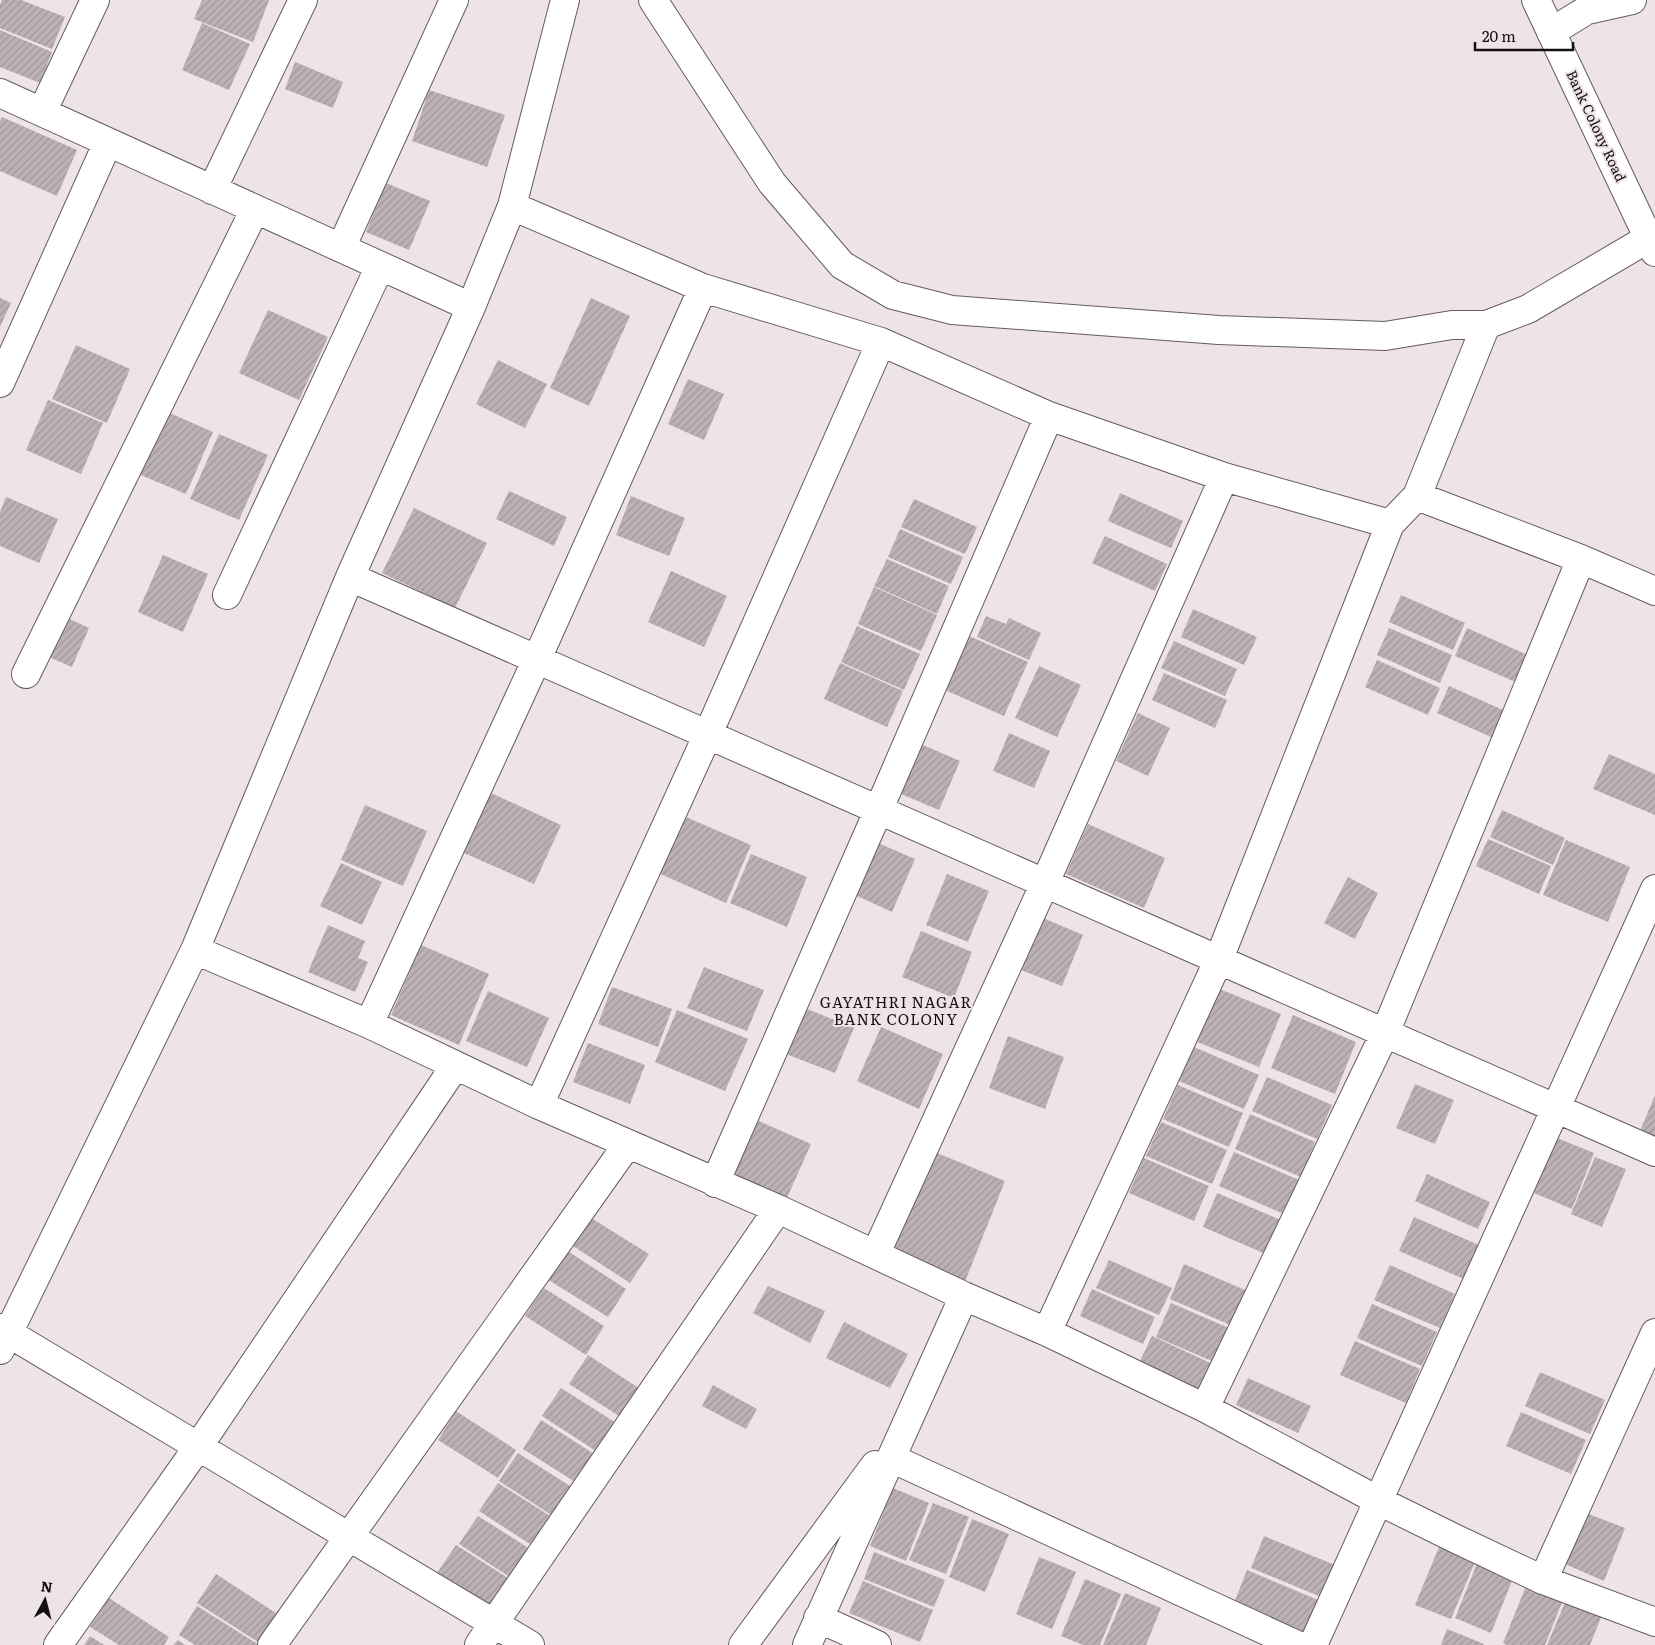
<svg xmlns="http://www.w3.org/2000/svg" width="1655" height="1645" font-family="Literata,serif">
	<style>
		.building { fill: url(#building-hatch) }
		.lines { fill: none; stroke-linecap: round; stroke-linejoin: round }
		.minor-casing { stroke: #665c5d; stroke-width: 30 }
		.tertiary-casing { stroke: #665c5d; stroke-width: 30 }
		.minor { stroke: #fff; stroke-width: 28 }
		.tertiary { stroke: #fff; stroke-width: 28 }
		.labels { text-anchor: middle; stroke-width: 4; stroke-linejoin: round; paint-order: stroke }
		.street-label { font-size: 14px; fill: #141011; stroke: #eee3e5 }
		.neighbourhood-label { font-size: 15px; letter-spacing: 1px; fill: #141011; stroke: #eee3e5 }
	</style>
	<defs>
		<pattern id="building-hatch" width="6" height="6" patternUnits="userSpaceOnUse" patternTransform="scale(1.25)"><rect width="6" height="6" fill="#bcb1b3"/><path d="M-1 1l2-2M0 6l6-6M5 7l2-2" fill="none" stroke="#a19799"/></pattern>
	</defs>
	<rect width="100%" height="100%" fill="#eee3e5"/>
	<path class="building" d="M 2,0 L 21,0 L 65,17 L 52,49 L 0,28 L 0,5 Z
		M 202,0 L 269,0 L 253,42 L 194,19 Z
		M 202,23 L 250,44 L 229,90 L 182,70 Z
		M 0,30 L 52,52 L 40,83 L 0,67 Z
		M 295,62 L 343,82 L 333,108 L 285,89 Z
		M 429,90 L 505,115 L 487,167 L 412,141 Z
		M 2,117 L 77,150 L 57,196 L 0,171 L 0,121 Z
		M 386,183 L 430,201 L 409,250 L 366,232 Z
		M 0,298 L 11,303 L 0,327 Z
		M 591,298 L 630,316 L 589,406 L 550,388 Z
		M 268,310 L 328,337 L 299,400 L 239,373 Z
		M 76,345 L 130,369 L 107,423 L 52,399 Z
		M 498,360 L 547,384 L 525,428 L 476,404 Z
		M 688,379 L 724,394 L 704,440 L 668,424 Z
		M 48,400 L 103,423 L 81,474 L 26,450 Z
		M 163,410 L 213,432 L 186,494 L 136,473 Z
		M 219,434 L 268,455 L 239,520 L 190,499 Z
		M 509,491 L 567,517 L 554,546 L 496,519 Z
		M 1120,493 L 1183,521 L 1171,548 L 1108,521 Z
		M 631,496 L 685,518 L 669,556 L 616,535 Z
		M 6,497 L 58,519 L 39,563 L 0,546 L 0,512 Z
		M 914,499 L 977,527 L 965,554 L 901,527 Z
		M 414,508 L 487,543 L 455,608 L 382,573 Z
		M 900,529 L 963,557 L 951,584 L 888,557 Z
		M 1105,536 L 1167,564 L 1155,591 L 1092,563 Z
		M 163,555 L 208,574 L 183,632 L 138,612 Z
		M 887,559 L 949,586 L 937,614 L 874,586 Z
		M 671,571 L 727,596 L 704,647 L 648,622 Z
		M 874,587 L 937,615 L 921,651 L 858,624 Z
		M 1401,595 L 1465,623 L 1453,650 L 1389,622 Z
		M 1193,609 L 1257,637 L 1244,665 L 1181,637 Z
		M 61,615 L 89,628 L 72,667 L 44,655 Z
		M 986,616 L 1006,624 L 1009,618 L 1041,633 L 1029,660 L 977,637 Z
		M 857,626 L 920,654 L 904,690 L 841,662 Z
		M 1389,628 L 1452,655 L 1440,683 L 1377,655 Z
		M 1467,628 L 1530,656 L 1518,683 L 1455,656 Z
		M 969,636 L 1028,662 L 1004,716 L 945,690 Z
		M 1174,641 L 1237,669 L 1225,696 L 1161,668 Z
		M 1377,660 L 1440,688 L 1428,715 L 1365,687 Z
		M 840,663 L 903,691 L 887,727 L 824,699 Z
		M 1039,666 L 1081,685 L 1057,737 L 1015,718 Z
		M 1164,673 L 1227,700 L 1215,728 L 1152,700 Z
		M 1449,686 L 1512,714 L 1500,741 L 1437,713 Z
		M 1138,713 L 1170,728 L 1148,776 L 1116,761 Z
		M 1009,733 L 1050,751 L 1034,788 L 993,771 Z
		M 923,745 L 960,761 L 939,810 L 901,794 Z
		M 1609,754 L 1655,774 L 1655,815 L 1593,789 Z
		M 491,793 L 561,825 L 534,884 L 464,853 Z
		M 365,805 L 427,831 L 403,886 L 341,860 Z
		M 1502,810 L 1565,838 L 1553,865 L 1490,837 Z
		M 681,815 L 751,845 L 726,903 L 656,872 Z
		M 1088,824 L 1165,858 L 1144,908 L 1066,874 Z
		M 1488,839 L 1551,866 L 1539,894 L 1476,866 Z
		M 1566,840 L 1630,867 L 1608,922 L 1543,895 Z
		M 876,842 L 915,859 L 892,912 L 853,894 Z
		M 751,854 L 807,877 L 787,927 L 730,903 Z
		M 341,863 L 382,882 L 362,925 L 320,906 Z
		M 947,874 L 989,891 L 968,942 L 926,925 Z
		M 1348,877 L 1378,893 L 1355,939 L 1324,923 Z
		M 1043,918 L 1083,935 L 1062,986 L 1021,970 Z
		M 328,925 L 365,941 L 358,958 L 368,962 L 355,992 L 308,972 Z
		M 921,931 L 972,952 L 954,998 L 902,977 Z
		M 421,945 L 489,974 L 459,1045 L 391,1015 Z
		M 704,967 L 764,990 L 747,1031 L 687,1008 Z
		M 612,987 L 672,1009 L 658,1047 L 598,1024 Z
		M 1217,988 L 1281,1014 L 1259,1067 L 1195,1041 Z
		M 488,991 L 549,1018 L 527,1067 L 466,1041 Z
		M 805,1008 L 854,1028 L 835,1073 L 786,1054 Z
		M 677,1010 L 748,1039 L 725,1091 L 655,1062 Z
		M 1293,1015 L 1356,1042 L 1335,1094 L 1271,1068 Z
		M 881,1027 L 943,1054 L 919,1109 L 857,1081 Z
		M 1008,1036 L 1064,1057 L 1045,1109 L 989,1088 Z
		M 588,1043 L 645,1065 L 630,1104 L 573,1082 Z
		M 1194,1047 L 1259,1075 L 1244,1109 L 1179,1081 Z
		M 1267,1077 L 1332,1105 L 1317,1139 L 1252,1111 Z
		M 1415,1084 L 1454,1100 L 1435,1144 L 1396,1128 Z
		M 1178,1085 L 1243,1113 L 1229,1147 L 1163,1119 Z
		M 1655,1095 L 1655,1138 L 1640,1131 Z
		M 1250,1114 L 1315,1142 L 1301,1177 L 1235,1149 Z
		M 752,1118 L 811,1144 L 786,1200 L 727,1174 Z
		M 1161,1122 L 1227,1150 L 1212,1184 L 1146,1156 Z
		M 1557,1138 L 1594,1153 L 1572,1209 L 1534,1193 Z
		M 930,1150 L 1005,1181 L 964,1284 L 887,1253 Z
		M 1234,1152 L 1299,1180 L 1284,1214 L 1219,1186 Z
		M 1595,1157 L 1626,1169 L 1602,1227 L 1571,1214 Z
		M 1144,1158 L 1209,1186 L 1194,1221 L 1129,1193 Z
		M 1427,1174 L 1490,1202 L 1478,1229 L 1415,1201 Z
		M 1217,1193 L 1283,1221 L 1268,1255 L 1203,1227 Z
		M 588,1216 L 649,1254 L 630,1283 L 570,1244 Z
		M 1414,1217 L 1479,1245 L 1464,1279 L 1399,1251 Z
		M 566,1250 L 626,1289 L 608,1317 L 547,1279 Z
		M 1109,1260 L 1172,1288 L 1159,1315 L 1096,1288 Z
		M 1184,1264 L 1250,1292 L 1235,1327 L 1170,1299 Z
		M 1390,1265 L 1455,1294 L 1440,1328 L 1374,1300 Z
		M 768,1286 L 825,1311 L 810,1343 L 753,1313 Z
		M 544,1288 L 604,1326 L 586,1355 L 525,1316 Z
		M 1092,1289 L 1155,1317 L 1143,1344 L 1080,1316 Z
		M 1171,1303 L 1236,1331 L 1221,1365 L 1156,1337 Z
		M 1372,1304 L 1437,1332 L 1422,1366 L 1357,1338 Z
		M 844,1322 L 908,1354 L 890,1388 L 826,1358 Z
		M 1152,1336 L 1217,1366 L 1202,1397 L 1137,1367 Z
		M 1355,1341 L 1420,1369 L 1406,1403 L 1340,1375 Z
		M 588,1355 L 648,1394 L 630,1423 L 569,1384 Z
		M 1540,1372 L 1605,1400 L 1590,1434 L 1525,1406 Z
		M 1248,1378 L 1311,1406 L 1298,1433 L 1236,1405 Z
		M 713,1385 L 757,1409 L 746,1429 L 702,1406 Z
		M 561,1388 L 621,1426 L 602,1455 L 542,1416 Z
		M 456,1411 L 516,1450 L 498,1478 L 438,1440 Z
		M 1521,1412 L 1586,1440 L 1571,1474 L 1506,1446 Z
		M 541,1420 L 602,1459 L 583,1487 L 523,1449 Z
		M 518,1453 L 578,1491 L 559,1520 L 499,1481 Z
		M 498,1483 L 558,1521 L 539,1550 L 479,1511 Z
		M 893,1488 L 929,1503 L 906,1561 L 870,1546 Z
		M 933,1503 L 969,1517 L 946,1574 L 909,1560 Z
		M 1586,1513 L 1625,1528 L 1604,1581 L 1565,1564 Z
		M 478,1516 L 538,1554 L 519,1583 L 459,1544 Z
		M 972,1519 L 1009,1534 L 985,1592 L 949,1577 Z
		M 1264,1536 L 1335,1565 L 1321,1597 L 1251,1568 Z
		M 456,1545 L 516,1583 L 498,1612 L 437,1573 Z
		M 1439,1547 L 1475,1562 L 1451,1619 L 1415,1605 Z
		M 874,1552 L 945,1580 L 934,1607 L 864,1579 Z
		M 1039,1557 L 1076,1572 L 1052,1629 L 1016,1614 Z
		M 1478,1561 L 1514,1576 L 1491,1633 L 1455,1618 Z
		M 1247,1570 L 1318,1600 L 1304,1632 L 1234,1603 Z
		M 216,1574 L 276,1613 L 258,1642 L 197,1603 Z
		M 1085,1579 L 1121,1594 L 1100,1645 L 1083,1645 L 1061,1636 Z
		M 863,1581 L 933,1610 L 920,1642 L 849,1613 Z
		M 1526,1586 L 1563,1600 L 1545,1645 L 1507,1645 L 1503,1643 Z
		M 1125,1593 L 1161,1608 L 1146,1645 L 1103,1645 Z
		M 109,1598 L 169,1637 L 164,1645 L 119,1645 L 90,1627 Z
		M 1566,1600 L 1602,1615 L 1590,1645 L 1547,1645 Z
		M 197,1606 L 259,1645 L 195,1645 L 179,1635 Z
		M 1447,1629 L 1484,1644 L 1483,1645 L 1441,1645 Z
		M 90,1636 L 104,1645 L 84,1645 Z
		M 178,1640 L 185,1645 L 173,1645 Z"/>
	<g class="lines">
		<defs>
			<path id="minor" d="M 653,0 L 772,183 L 842,265 L 893,295 L 952,310 L 1219,330 L 1385,336 L 1452,325 L 1486,325 L 1528,309 L 1649,238 L 1655,242
				M 1551,32 L 1587,10 L 1632,0
				M 0,93 L 471,307
				M 42,112 L 95,0
				M 212,190 L 303,0
				M 512,206 L 703,288 L 881,342 L 1049,416 L 1224,477 L 1390,524
				M 341,248 L 454,0
				M 0,383 L 108,142
				M 1417,496 L 1581,559 L 1655,591
				M 350,577 L 1655,1152
				M 227,595 L 380,266
				M 26,674 L 255,209
				M 195,950 L 369,1024 L 539,1105 L 778,1209 L 964,1296 L 1047,1332 L 1205,1408 L 1379,1501 L 1454,1538 L 1543,1580 L 1655,1622
				M 369,1024 L 537,659 L 703,288
				M 539,1105 L 708,734 L 881,342
				M 715,1183 L 879,809 L 1049,416
				M 876,1253 L 1045,883 L 1224,477
				M 0,1328 L 530,1645
				M 1047,1332 L 1219,959 L 1390,524 L 1417,496 L 1486,325
				M 0,1350 L 195,950 L 350,577 L 471,307 L 512,206 L 565,0
				M 1205,1408 L 1385,1033 L 1581,559
				M 891,1458 L 1297,1645
				M 1543,1580 L 1655,1333
				M 818,1618 L 877,1645
				M 58,1645 L 198,1447 L 455,1066
				M 272,1645 L 627,1145
				M 479,1645 L 778,1209
				M 743,1645 L 875,1465
				M 807,1645 L 964,1296
				M 1313,1645 L 1655,889"/>
			<path id="tertiary" d="M 1536,0 L 1655,252"/>
		</defs>
		<use href="#minor" class="minor-casing"/>
		<use href="#tertiary" class="tertiary-casing"/>
		<use href="#minor" class="minor"/>
		<use href="#tertiary" class="tertiary"/>
	</g>
	<g class="labels">
		<g class="street-label">
			<text transform="translate(1596 126) rotate(65)" y="5">Bank Colony Road</text>
		</g>
		<g class="neighbourhood-label">
			<text x="896" y="1008">GAYATHRI NAGAR<tspan x="896" dy="17">BANK COLONY</tspan></text>
		</g>
	</g>
	<g transform="translate(45 1600) rotate(7)" stroke="#eee3e5" stroke-width="4" paint-order="stroke">
	<path d="M0-4L9 19L0 12L-9 19Z" fill="#141011"/>
	<text y="-8" font-size="14" font-weight="bold" text-anchor="middle" fill="#141011">N</text>
	</g>
	<path d="M1475 42v8h98v-8" fill="none" stroke="#141011" stroke-width="2.5"/>
	<text x="1482" y="42" font-size="15" fill="#141011" stroke="#eee3e5" stroke-width="4" paint-order="stroke">20 m</text>
</svg>
